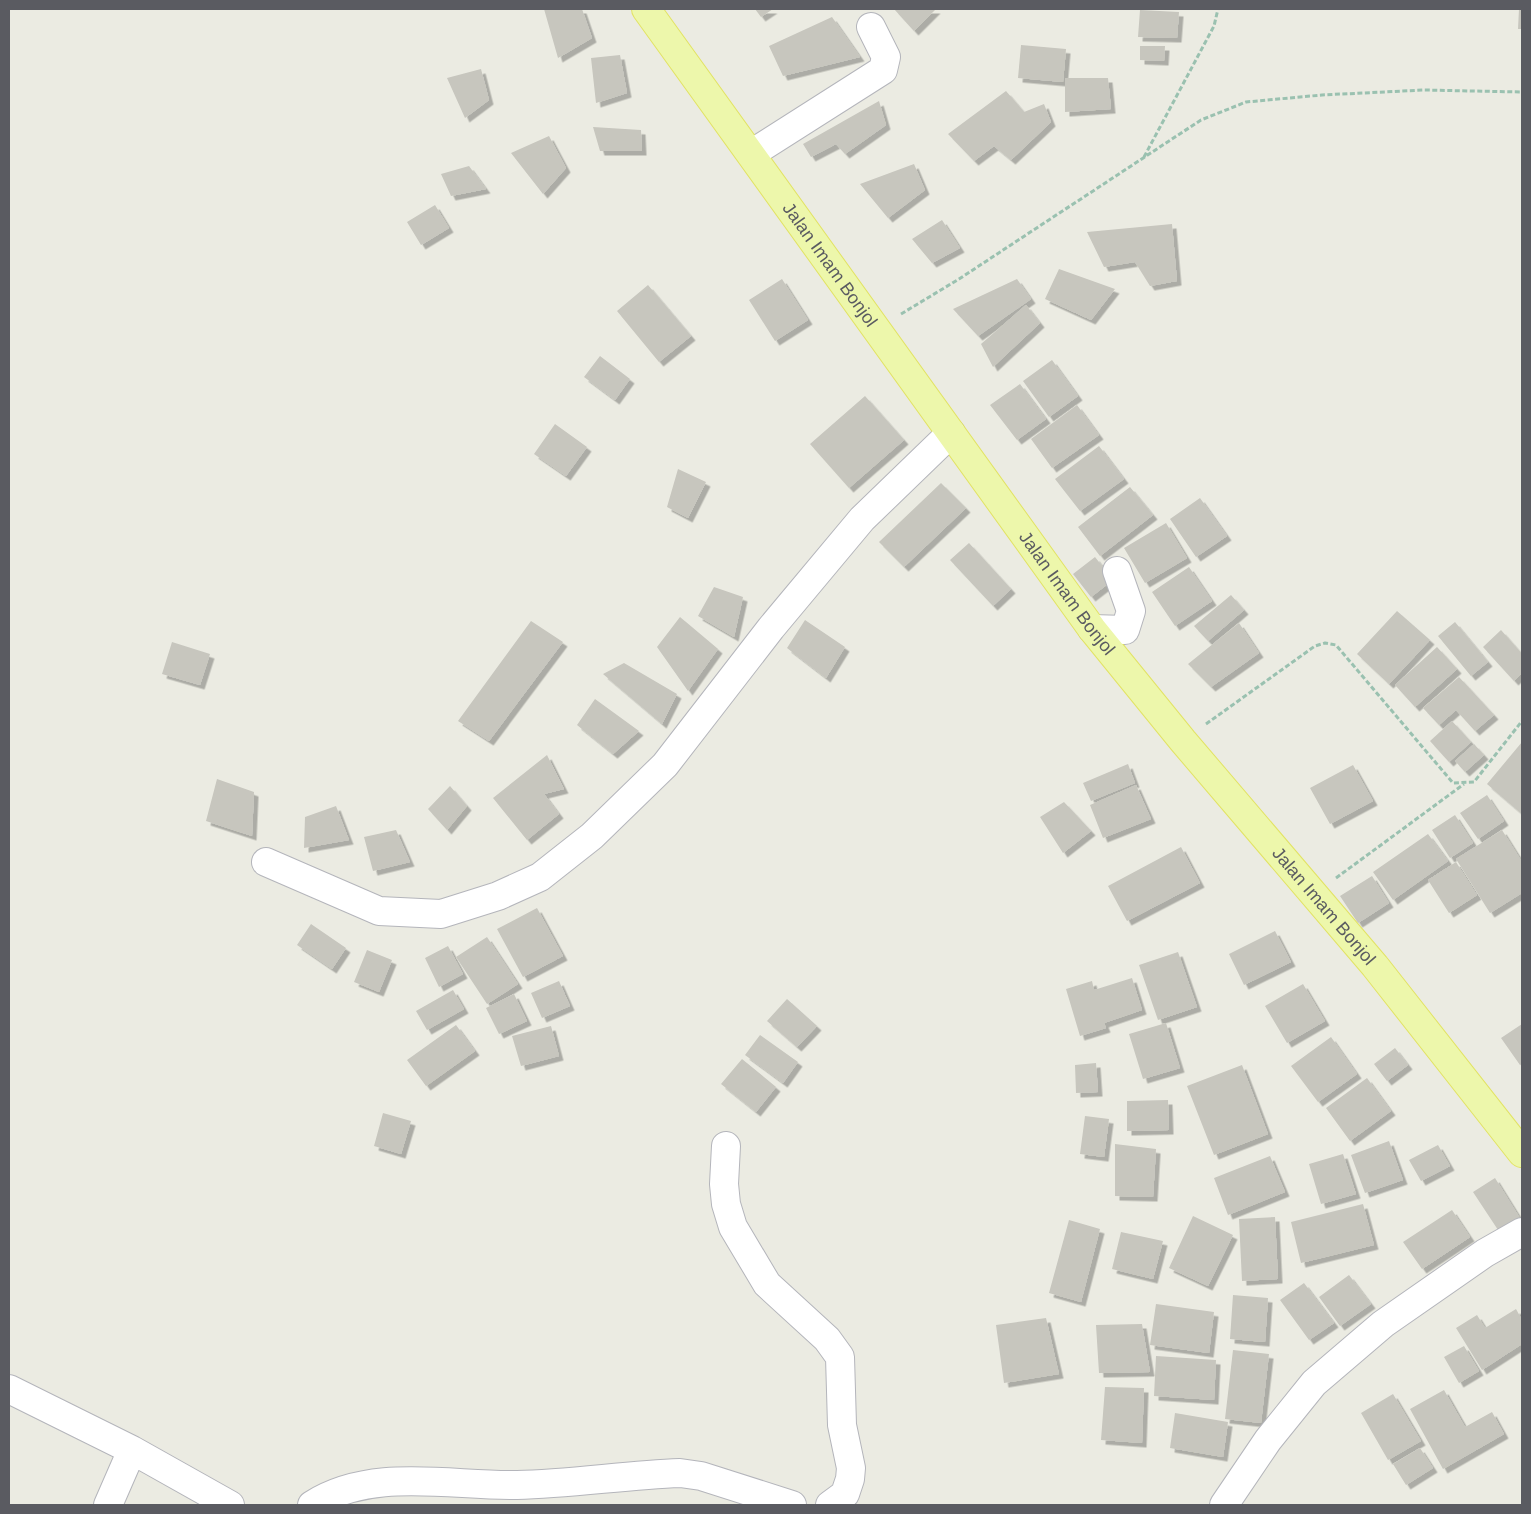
<svg xmlns="http://www.w3.org/2000/svg" width="1531" height="1514" font-family="Helvetica,sans-serif">
	<style>
		.building { fill: #c7c6be; filter: url(#shadow) }
		.lines { fill: none; stroke-linecap: round; stroke-linejoin: round }
		.minor-casing { stroke: #b4b5bb; stroke-width: 30 }
		.primary-casing { stroke: #e2e363; stroke-width: 30 }
		.path { stroke: #9ac1b0; stroke-width: 3; stroke-dasharray: 5 2.5; stroke-linecap: butt }
		.minor { stroke: #fff; stroke-width: 28 }
		.primary { stroke: #edf7ab; stroke-width: 28 }
		.labels { text-anchor: middle; stroke-width: 4; stroke-linejoin: round; paint-order: stroke }
		.street-label { font-size: 18px; fill: #5a5b61; stroke: #fff }
	</style>
	<defs>
		<filter id="shadow"><feDropShadow dx="4.5" dy="4.5" stdDeviation="0" flood-color="#0004"/></filter>
	</defs>
	<rect width="100%" height="100%" fill="#ebebe2"/>
	<path class="building" d="M 544,9 L 582,9 L 592,38 L 558,58 Z
		M 755,9 L 773,9 L 761,17 Z
		M 894,9 L 936,9 L 914,31 Z
		M 1519,9 L 1522,9 L 1522,29 L 1518,29 Z
		M 1140,10 L 1179,12 L 1177,38 L 1138,37 Z
		M 832,17 L 860,57 L 783,76 L 769,46 Z
		M 1021,45 L 1066,49 L 1063,82 L 1018,78 Z
		M 1140,46 L 1165,46 L 1164,61 L 1140,60 Z
		M 620,55 L 627,93 L 596,103 L 591,58 Z
		M 481,69 L 489,100 L 465,118 L 447,78 Z
		M 1065,78 L 1108,78 L 1111,109 L 1065,112 Z
		M 1006,91 L 1024,112 L 1044,104 L 1051,122 L 1011,160 L 994,146 L 974,161 L 948,134 Z
		M 879,101 L 886,125 L 845,154 L 836,144 L 811,157 L 803,144 Z
		M 593,127 L 641,130 L 642,151 L 600,151 Z
		M 549,136 L 566,168 L 543,194 L 511,153 Z
		M 914,164 L 925,190 L 888,218 L 860,184 Z
		M 469,166 L 486,189 L 451,196 L 441,174 Z
		M 435,205 L 449,228 L 421,245 L 407,222 Z
		M 942,220 L 960,248 L 932,263 L 912,239 Z
		M 1172,224 L 1177,281 L 1150,286 L 1135,262 L 1104,267 L 1087,232 Z
		M 1059,269 L 1115,289 L 1091,320 L 1045,299 Z
		M 782,279 L 808,320 L 775,341 L 749,300 Z
		M 1017,279 L 1031,299 L 978,336 L 953,309 Z
		M 648,285 L 691,336 L 659,362 L 617,311 Z
		M 1026,305 L 1040,323 L 993,367 L 981,344 Z
		M 600,356 L 630,379 L 615,400 L 584,377 Z
		M 1052,360 L 1078,396 L 1049,417 L 1023,381 Z
		M 1020,384 L 1046,419 L 1017,440 L 990,405 Z
		M 865,396 L 904,440 L 849,488 L 810,444 Z
		M 1077,405 L 1099,435 L 1052,468 L 1031,439 Z
		M 555,424 L 587,447 L 566,476 L 534,454 Z
		M 1099,446 L 1124,479 L 1080,511 L 1055,479 Z
		M 678,469 L 706,482 L 688,518 L 667,507 Z
		M 941,483 L 966,508 L 904,567 L 879,542 Z
		M 1130,487 L 1153,515 L 1100,556 L 1078,527 Z
		M 1200,498 L 1227,536 L 1196,557 L 1170,519 Z
		M 1166,523 L 1187,558 L 1145,583 L 1124,548 Z
		M 969,543 L 1011,589 L 993,606 L 950,560 Z
		M 1095,557 L 1113,580 L 1091,597 L 1073,574 Z
		M 1189,567 L 1212,601 L 1175,626 L 1152,592 Z
		M 714,587 L 743,597 L 734,637 L 698,616 Z
		M 1231,595 L 1244,610 L 1208,641 L 1194,626 Z
		M 1397,611 L 1430,640 L 1389,684 L 1357,654 Z
		M 680,617 L 718,649 L 688,691 L 657,647 Z
		M 805,620 L 845,647 L 826,678 L 787,648 Z
		M 531,621 L 563,642 L 489,741 L 458,721 Z
		M 1455,622 L 1488,662 L 1471,676 L 1438,636 Z
		M 1239,623 L 1259,653 L 1211,687 L 1188,664 Z
		M 1501,630 L 1522,654 L 1522,673 L 1514,681 L 1483,647 Z
		M 172,642 L 210,654 L 200,685 L 162,674 Z
		M 1437,647 L 1457,669 L 1415,707 L 1395,685 Z
		M 624,663 L 677,694 L 662,724 L 603,674 Z
		M 1459,677 L 1494,715 L 1475,731 L 1456,710 L 1439,725 L 1423,708 Z
		M 595,699 L 639,731 L 613,754 L 577,725 Z
		M 1452,721 L 1471,742 L 1449,762 L 1430,741 Z
		M 1522,742 L 1522,814 L 1487,784 Z
		M 1474,744 L 1484,755 L 1465,772 L 1455,761 Z
		M 547,755 L 564,789 L 544,794 L 559,814 L 527,840 L 493,798 Z
		M 1128,764 L 1135,783 L 1091,801 L 1083,783 Z
		M 1353,765 L 1373,801 L 1330,824 L 1310,788 Z
		M 217,779 L 254,792 L 252,836 L 206,821 Z
		M 1136,785 L 1151,819 L 1103,838 L 1090,805 Z
		M 450,786 L 467,806 L 447,830 L 428,809 Z
		M 1487,795 L 1504,821 L 1478,839 L 1460,813 Z
		M 1064,802 L 1091,831 L 1063,853 L 1040,817 Z
		M 336,806 L 349,840 L 304,848 L 305,817 Z
		M 1455,815 L 1473,843 L 1450,858 L 1432,830 Z
		M 396,830 L 410,862 L 373,871 L 364,837 Z
		M 1502,830 L 1522,862 L 1522,893 L 1490,913 L 1456,859 Z
		M 1428,834 L 1448,861 L 1393,900 L 1373,872 Z
		M 1181,847 L 1200,883 L 1127,921 L 1108,886 Z
		M 1456,862 L 1477,895 L 1449,913 L 1428,880 Z
		M 1372,876 L 1389,903 L 1358,923 L 1340,896 Z
		M 537,908 L 563,956 L 523,977 L 497,929 Z
		M 311,924 L 346,948 L 332,969 L 297,945 Z
		M 1275,931 L 1291,962 L 1244,985 L 1229,954 Z
		M 487,937 L 518,984 L 487,1004 L 456,957 Z
		M 448,946 L 463,974 L 439,987 L 425,958 Z
		M 367,950 L 392,960 L 379,992 L 354,982 Z
		M 1178,952 L 1197,1007 L 1158,1020 L 1139,965 Z
		M 1132,978 L 1142,1010 L 1104,1023 L 1106,1028 L 1080,1036 L 1066,989 L 1092,981 L 1094,990 Z
		M 559,981 L 570,1006 L 542,1018 L 531,993 Z
		M 1303,984 L 1325,1021 L 1287,1043 L 1265,1006 Z
		M 453,990 L 464,1009 L 427,1030 L 416,1011 Z
		M 514,994 L 527,1021 L 499,1034 L 486,1008 Z
		M 787,999 L 817,1026 L 797,1047 L 767,1021 Z
		M 1166,1023 L 1180,1068 L 1143,1079 L 1129,1034 Z
		M 1522,1024 L 1522,1064 L 1520,1065 L 1501,1038 Z
		M 456,1025 L 475,1051 L 426,1086 L 407,1060 Z
		M 551,1026 L 559,1056 L 521,1066 L 512,1036 Z
		M 760,1035 L 798,1062 L 783,1083 L 745,1055 Z
		M 1331,1037 L 1357,1074 L 1318,1102 L 1291,1066 Z
		M 1395,1048 L 1408,1065 L 1387,1081 L 1374,1064 Z
		M 742,1059 L 776,1087 L 756,1112 L 721,1084 Z
		M 1096,1063 L 1098,1092 L 1076,1093 L 1075,1065 Z
		M 1242,1065 L 1268,1134 L 1214,1155 L 1187,1086 Z
		M 1367,1078 L 1391,1111 L 1350,1141 L 1326,1108 Z
		M 1168,1100 L 1169,1130 L 1127,1131 L 1127,1101 Z
		M 383,1113 L 411,1121 L 401,1154 L 374,1146 Z
		M 1085,1116 L 1109,1119 L 1104,1157 L 1080,1154 Z
		M 1389,1141 L 1403,1180 L 1365,1193 L 1351,1155 Z
		M 1115,1144 L 1156,1149 L 1153,1197 L 1115,1196 Z
		M 1438,1145 L 1450,1166 L 1421,1181 L 1409,1160 Z
		M 1343,1154 L 1356,1194 L 1321,1204 L 1309,1164 Z
		M 1270,1156 L 1285,1192 L 1228,1215 L 1214,1178 Z
		M 1495,1178 L 1521,1220 L 1500,1233 L 1473,1192 Z
		M 1363,1204 L 1374,1245 L 1301,1263 L 1291,1222 Z
		M 1452,1210 L 1470,1237 L 1422,1269 L 1403,1242 Z
		M 1193,1216 L 1233,1235 L 1208,1286 L 1169,1268 Z
		M 1275,1217 L 1278,1279 L 1242,1281 L 1239,1219 Z
		M 1069,1220 L 1100,1229 L 1081,1302 L 1049,1293 Z
		M 1121,1232 L 1163,1241 L 1153,1279 L 1112,1269 Z
		M 1349,1275 L 1371,1304 L 1340,1326 L 1319,1297 Z
		M 1304,1283 L 1334,1323 L 1309,1340 L 1280,1300 Z
		M 1233,1295 L 1268,1298 L 1265,1342 L 1230,1339 Z
		M 1156,1304 L 1214,1312 L 1209,1353 L 1150,1345 Z
		M 1516,1309 L 1522,1320 L 1522,1344 L 1482,1370 L 1456,1328 L 1477,1315 L 1485,1328 Z
		M 1046,1318 L 1059,1374 L 1004,1383 L 996,1325 Z
		M 1142,1324 L 1150,1372 L 1099,1373 L 1096,1325 Z
		M 1464,1346 L 1479,1371 L 1459,1383 L 1444,1357 Z
		M 1233,1350 L 1269,1354 L 1261,1423 L 1225,1419 Z
		M 1156,1356 L 1216,1360 L 1214,1400 L 1154,1396 Z
		M 1105,1387 L 1144,1388 L 1142,1443 L 1101,1440 Z
		M 1444,1390 L 1465,1427 L 1492,1412 L 1504,1434 L 1443,1469 L 1410,1409 Z
		M 1393,1394 L 1421,1441 L 1388,1460 L 1361,1413 Z
		M 1175,1413 L 1228,1422 L 1223,1457 L 1170,1448 Z
		M 1420,1448 L 1433,1468 L 1406,1485 L 1393,1464 Z"/>
	<g class="lines">
		<defs>
			<path id="minor" d="M 751,154 L 883,70 L 886,57 L 871,27
				M 1092,629 L 1125,630 L 1131,611 L 1117,571
				M 266,862 L 379,911 L 441,914 L 498,896 L 540,877 L 592,836 L 665,765 L 771,628 L 862,519 L 951,433
				M 726,1146 L 724,1184 L 726,1204 L 733,1227 L 767,1284 L 827,1339 L 840,1357 L 842,1425 L 851,1468 L 850,1479 L 845,1494 L 830,1505
				M 9,1389 L 132,1450 L 230,1505
				M 108,1505 L 132,1450
				M 312,1505 C 372,1467 449,1486 517,1485 C 571,1484 625,1475 680,1473 L 701,1476 L 792,1505
				M 1224,1505 L 1268,1440 L 1314,1383 L 1383,1324 L 1485,1253 L 1522,1232"/>
			<g id="primary">
				<path id="s1" d="M 646,9 L 1092,629 L 1183,741 L 1375,966 L 1522,1153"/>
			</g>
		</defs>
		<use href="#minor" class="minor-casing"/>
		<use href="#primary" class="primary-casing"/>
		<path class="path" d="M 1144,157 L 1214,26 L 1218,9
			M 901,314 L 959,279 L 1201,120 L 1246,102 L 1322,95 L 1424,90 L 1522,92
			M 1206,724 L 1315,646 L 1325,643 L 1336,645 L 1453,783 L 1474,782 L 1522,721
			M 1336,878 L 1464,784"/>
		<use href="#minor" class="minor"/>
		<use href="#primary" class="primary"/>
	</g>
	<g class="labels">
		<g class="street-label">
			<text dy="6" stroke="none"><textPath href="#s1" startOffset="315">Jalan Imam Bonjol</textPath></text>
			<text dy="6" stroke="none"><textPath href="#s1" startOffset="720">Jalan Imam Bonjol</textPath></text>
			<text dy="6" stroke="none"><textPath href="#s1" startOffset="1125">Jalan Imam Bonjol</textPath></text>
		</g>
	</g>
	<rect width="1531" height="1514" fill="none" stroke="#5a5b61" stroke-width="20"/>
</svg>
